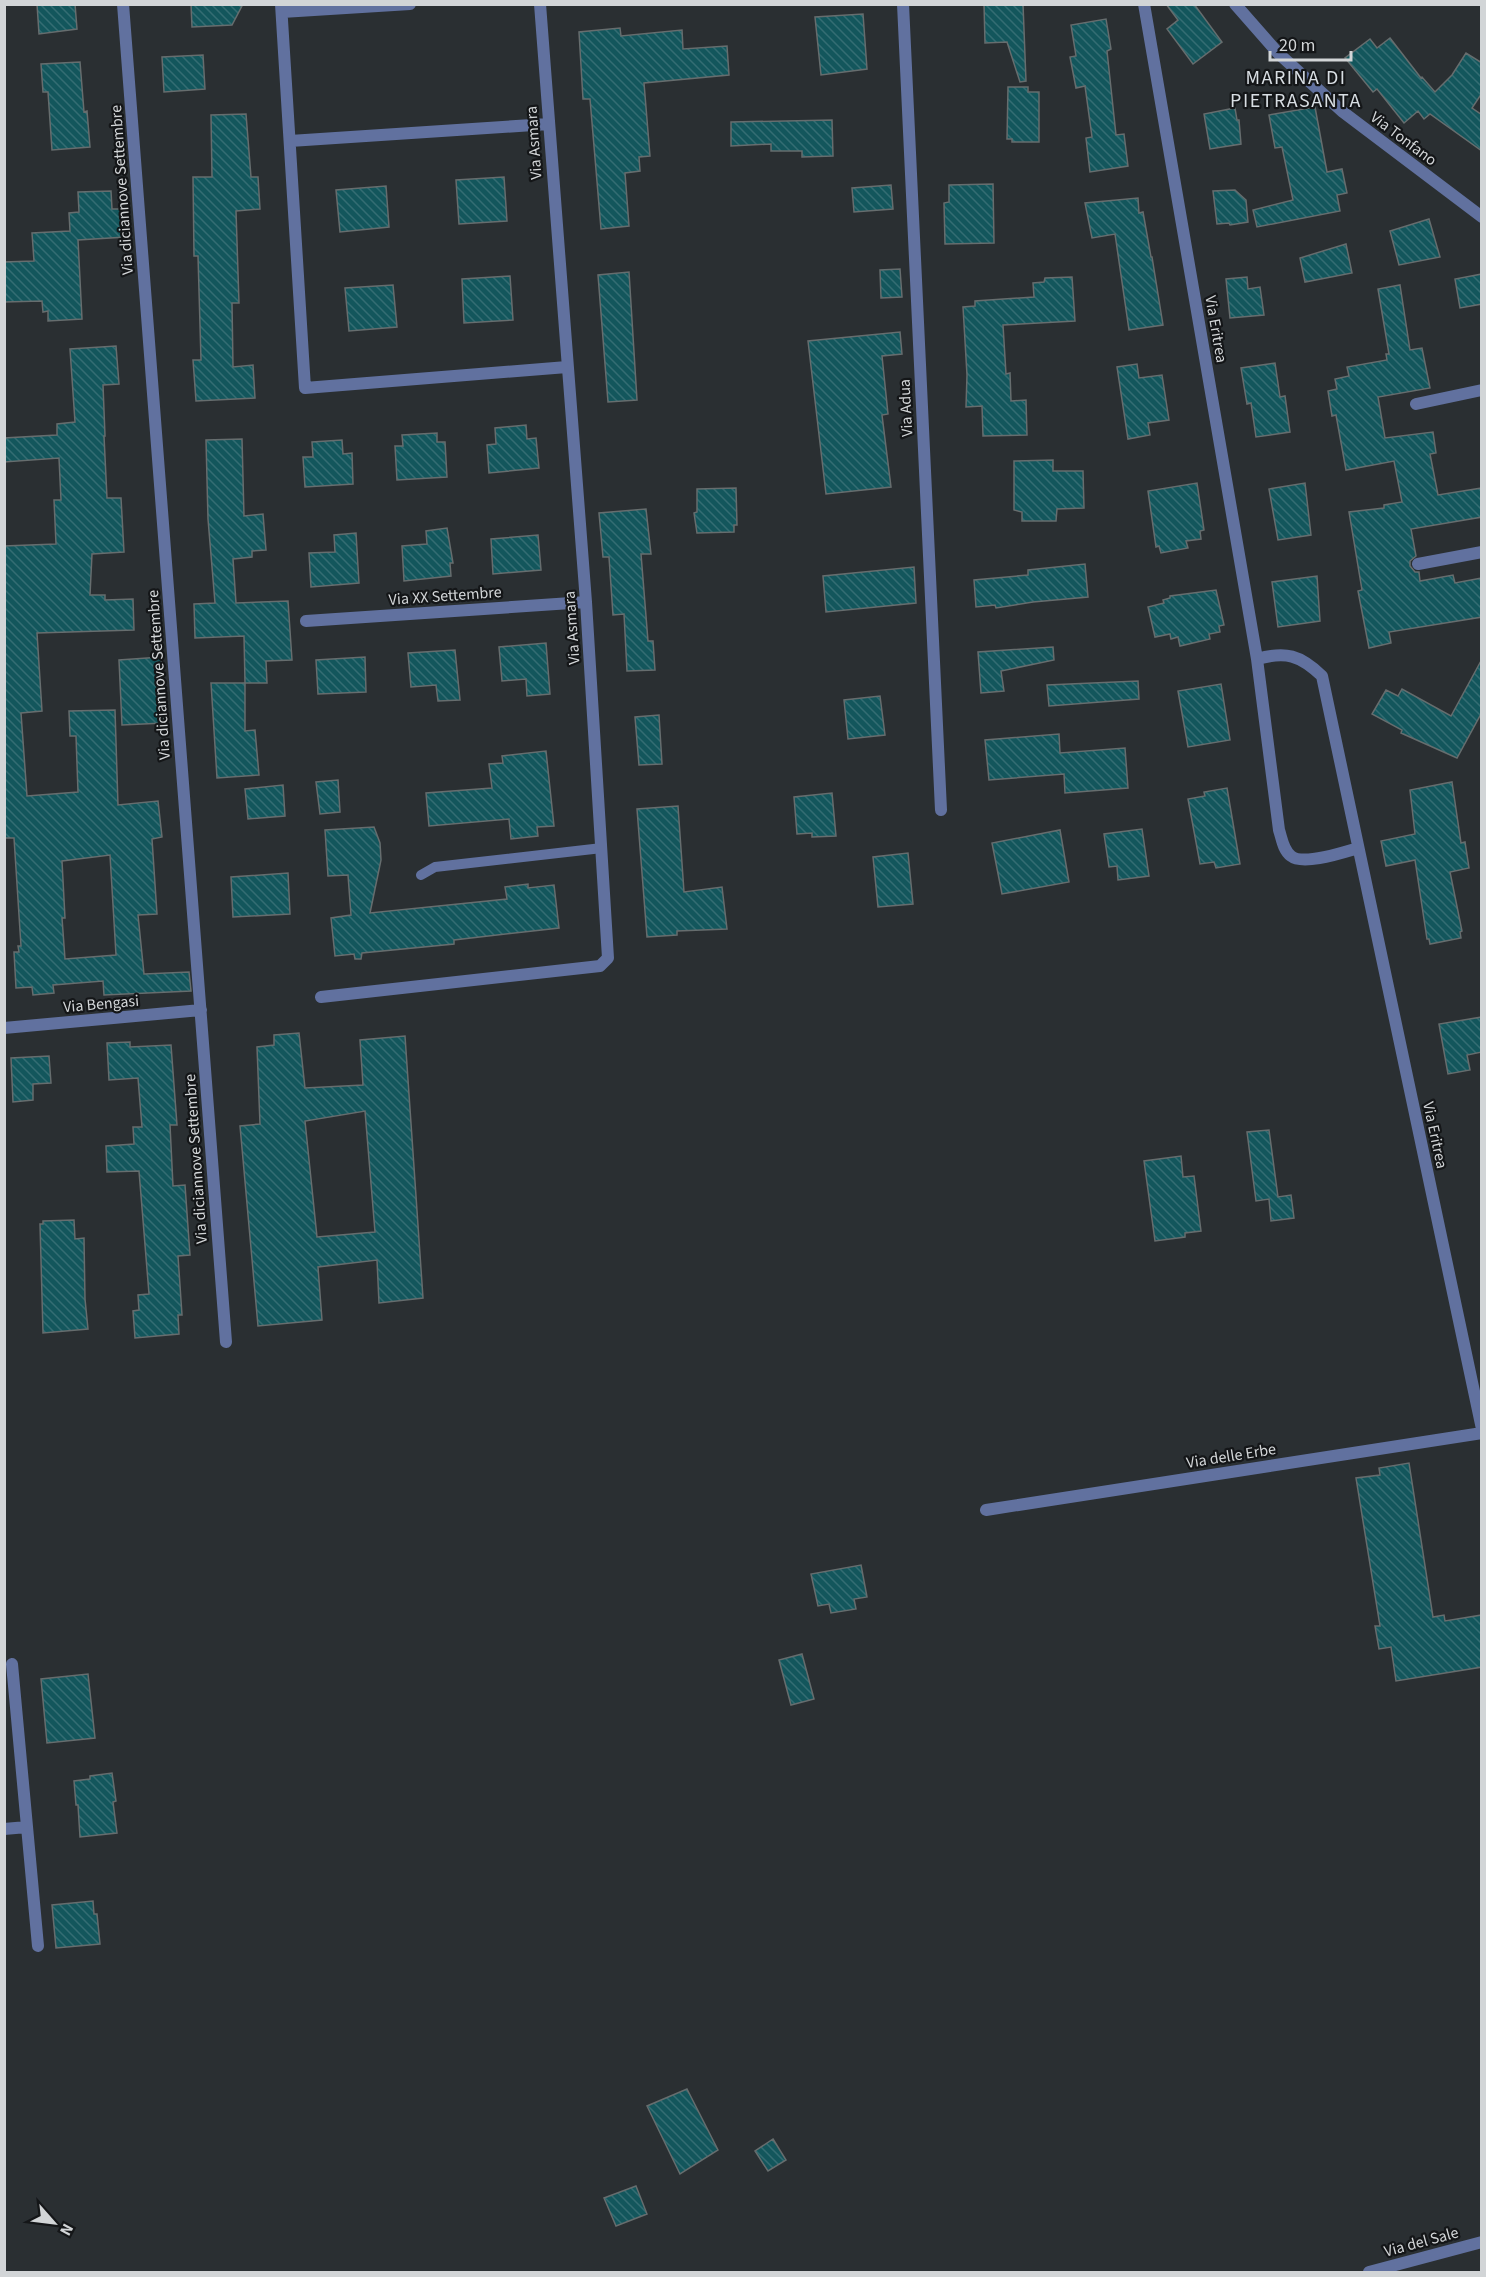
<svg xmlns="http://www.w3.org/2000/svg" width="1486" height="2277" font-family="'Source Sans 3',sans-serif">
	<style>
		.building { fill: url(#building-back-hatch); stroke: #666d6e; stroke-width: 1.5; fill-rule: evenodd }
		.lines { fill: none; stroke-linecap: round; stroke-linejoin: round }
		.lane { stroke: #61719f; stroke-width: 10 }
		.street { stroke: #61719f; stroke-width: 12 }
		.labels { text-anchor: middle; stroke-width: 4.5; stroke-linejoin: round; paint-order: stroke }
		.street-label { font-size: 16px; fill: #d2d5d7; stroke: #141618 }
		.quarter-label { font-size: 20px; letter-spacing: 1.5px; fill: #d8dee3; stroke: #141618 }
	</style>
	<defs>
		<pattern id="building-back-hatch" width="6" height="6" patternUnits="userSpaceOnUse" patternTransform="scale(1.5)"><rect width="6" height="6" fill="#13565c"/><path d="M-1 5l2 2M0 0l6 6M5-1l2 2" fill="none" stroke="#346d73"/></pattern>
	</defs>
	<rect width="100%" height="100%" fill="#2a2f32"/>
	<path class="building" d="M 37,4 L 75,4 L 77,29 L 39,34 Z
		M 191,4 L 243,4 L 232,25 L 192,27 Z
		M 984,4 L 1023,4 L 1026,81 L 1020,82 L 1007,42 L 985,43 Z
		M 1166,4 L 1194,4 L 1222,42 L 1193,64 L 1167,29 L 1178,20 Z
		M 863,14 L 867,69 L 821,75 L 815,17 Z
		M 1106,19 L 1111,49 L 1107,51 L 1116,135 L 1124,134 L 1128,166 L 1090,172 L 1086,138 L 1092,137 L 1085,86 L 1076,88 L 1070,57 L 1076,56 L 1071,25 Z
		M 620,28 L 621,36 L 682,30 L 683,49 L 727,46 L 729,75 L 644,83 L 650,156 L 639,157 L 640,171 L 625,173 L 629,226 L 601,229 L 590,99 L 583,99 L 579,32 Z
		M 1390,38 L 1421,78 L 1422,77 L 1435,92 L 1452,75 L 1466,53 L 1482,63 L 1482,93 L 1472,108 L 1482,115 L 1482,151 L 1430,114 L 1424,119 L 1418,111 L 1404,123 L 1377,89 L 1373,92 L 1345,58 L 1370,39 L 1377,48 Z
		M 203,55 L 205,89 L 164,92 L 162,57 Z
		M 80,62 L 84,112 L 87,111 L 90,147 L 52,150 L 48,92 L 43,92 L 41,64 Z
		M 1008,87 L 1028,87 L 1028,92 L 1039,92 L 1039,142 L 1012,142 L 1012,139 L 1007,139 Z
		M 1315,107 L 1327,172 L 1342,169 L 1347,193 L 1337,195 L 1340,211 L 1257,227 L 1253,210 L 1293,200 L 1282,147 L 1275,148 L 1269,115 Z
		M 1235,108 L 1237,120 L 1239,120 L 1241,144 L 1210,149 L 1204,114 Z
		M 246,114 L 251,177 L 258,177 L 260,209 L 236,211 L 239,303 L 232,303 L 233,367 L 253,365 L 255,398 L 196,401 L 193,360 L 201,360 L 198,256 L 194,256 L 193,177 L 212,177 L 211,115 Z
		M 832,120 L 833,156 L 802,157 L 802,151 L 771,151 L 771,144 L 731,146 L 731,122 Z
		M 504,177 L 507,221 L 459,224 L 456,180 Z
		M 993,184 L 994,243 L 945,244 L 944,203 L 949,202 L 949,185 Z
		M 891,185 L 893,209 L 854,212 L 852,188 Z
		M 386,186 L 389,227 L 340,232 L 336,190 Z
		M 1235,190 L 1246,200 L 1248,222 L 1230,225 L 1229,223 L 1217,224 L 1213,191 Z
		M 111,191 L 112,209 L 124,209 L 126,237 L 78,240 L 82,319 L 48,321 L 48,311 L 43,312 L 42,301 L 4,302 L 4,262 L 34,261 L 32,233 L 70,231 L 69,213 L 79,212 L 78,192 Z
		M 1138,198 L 1139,213 L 1143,212 L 1151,257 L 1152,257 L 1163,325 L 1129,330 L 1115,234 L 1092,238 L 1085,203 Z
		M 1429,219 L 1440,257 L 1399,265 L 1390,231 Z
		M 1346,244 L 1352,273 L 1305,282 L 1300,258 Z
		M 900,269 L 902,297 L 881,298 L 880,270 Z
		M 629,272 L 637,400 L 608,402 L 598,275 Z
		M 1482,274 L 1482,304 L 1460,308 L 1455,279 Z
		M 510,276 L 513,320 L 464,323 L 462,279 Z
		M 1072,277 L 1075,321 L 1003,325 L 1006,374 L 1010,373 L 1011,401 L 1026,400 L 1027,435 L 983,436 L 982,406 L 966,407 L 967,375 L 963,307 L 975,306 L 975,301 L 1034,297 L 1033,283 L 1044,282 L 1045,278 Z
		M 1247,277 L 1248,289 L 1260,287 L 1264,315 L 1230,318 L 1226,279 Z
		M 393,285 L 397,327 L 349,331 L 345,288 Z
		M 1400,285 L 1410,350 L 1422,348 L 1430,388 L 1378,397 L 1385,438 L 1433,432 L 1436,453 L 1430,454 L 1438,495 L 1482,488 L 1482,517 L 1411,529 L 1416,556 L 1410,561 L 1410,566 L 1415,572 L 1419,572 L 1420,581 L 1453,575 L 1455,583 L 1482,578 L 1482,617 L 1389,632 L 1391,643 L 1369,648 L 1358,591 L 1362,590 L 1349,512 L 1384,508 L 1384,505 L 1402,502 L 1394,461 L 1346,470 L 1336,415 L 1332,416 L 1328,391 L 1337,389 L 1335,379 L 1349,376 L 1347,367 L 1387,360 L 1386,354 L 1389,354 L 1378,289 Z
		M 900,332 L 902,354 L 882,356 L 888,414 L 882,415 L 891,487 L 826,494 L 808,341 Z
		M 116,346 L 119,384 L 103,385 L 105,436 L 104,436 L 107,498 L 121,498 L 124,552 L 92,554 L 90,595 L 105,595 L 105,600 L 133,599 L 134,630 L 37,633 L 42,711 L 21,713 L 27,796 L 78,792 L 76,736 L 70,736 L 69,711 L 115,710 L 118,805 L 158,801 L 162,837 L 152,839 L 157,914 L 138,915 L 144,974 L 189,972 L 191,991 L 104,995 L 103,981 L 53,985 L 54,993 L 33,995 L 32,987 L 16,988 L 14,952 L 19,952 L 18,946 L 21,946 L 14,838 L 4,838 L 4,546 L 56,544 L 54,500 L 61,500 L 59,458 L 4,462 L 4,438 L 57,435 L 57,424 L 75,422 L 70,349 ZM 110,855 L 116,955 L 65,959 L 62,918 L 65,918 L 62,861 Z
		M 1275,363 L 1280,397 L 1285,396 L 1290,432 L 1256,437 L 1251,403 L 1247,404 L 1241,368 Z
		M 1137,364 L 1139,378 L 1162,375 L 1169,420 L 1148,423 L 1150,435 L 1128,439 L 1117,367 Z
		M 526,425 L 527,439 L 536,438 L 539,468 L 489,473 L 487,445 L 496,444 L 495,428 Z
		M 437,433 L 437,442 L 445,442 L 447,477 L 397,480 L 395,446 L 403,446 L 402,435 Z
		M 242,439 L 244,516 L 263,514 L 266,550 L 252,551 L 252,557 L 233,559 L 236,603 L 288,601 L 292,660 L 266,661 L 267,683 L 245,683 L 244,636 L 195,638 L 194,604 L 215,603 L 208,519 L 206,440 Z
		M 342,440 L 343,454 L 352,453 L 353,484 L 305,487 L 303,457 L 313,457 L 312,442 Z
		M 1053,460 L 1053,471 L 1083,471 L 1084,508 L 1057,509 L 1056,521 L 1022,521 L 1022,512 L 1014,510 L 1014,461 Z
		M 1197,483 L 1204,530 L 1200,531 L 1201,539 L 1186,541 L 1188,548 L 1161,553 L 1159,546 L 1156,547 L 1148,491 Z
		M 1305,483 L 1311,535 L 1278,540 L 1269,489 Z
		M 736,488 L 737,525 L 734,525 L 734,532 L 697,533 L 694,513 L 697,512 L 697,489 Z
		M 646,509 L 651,554 L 641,554 L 648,641 L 653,641 L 655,670 L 627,671 L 624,614 L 613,615 L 609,557 L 603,557 L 599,513 Z
		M 447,528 L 453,563 L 450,563 L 451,576 L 404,581 L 402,546 L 427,544 L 426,531 Z
		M 356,533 L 359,583 L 311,587 L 309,553 L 335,552 L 334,535 Z
		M 538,535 L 541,570 L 493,574 L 491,539 Z
		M 1085,564 L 1088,597 L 1033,602 L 996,608 L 995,605 L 976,607 L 974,580 L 1028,575 L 1028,570 Z
		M 914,567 L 916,603 L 826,612 L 823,576 Z
		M 1317,576 L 1320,621 L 1278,627 L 1272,582 Z
		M 1216,590 L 1224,625 L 1219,626 L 1220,632 L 1209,634 L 1210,639 L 1180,646 L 1178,637 L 1171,639 L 1170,634 L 1155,637 L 1148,607 L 1164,603 L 1163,600 L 1170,598 L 1170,596 Z
		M 546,643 L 550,694 L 527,696 L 526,679 L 502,681 L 499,647 Z
		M 1053,647 L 1054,660 L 1001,671 L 1004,691 L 981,693 L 978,652 Z
		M 455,650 L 460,700 L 438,701 L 436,685 L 411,687 L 408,653 Z
		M 161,657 L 164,723 L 122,725 L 119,660 Z
		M 365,657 L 366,692 L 318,694 L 316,660 Z
		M 1482,659 L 1482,712 L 1457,758 L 1401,733 L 1402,730 L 1372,714 L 1386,690 L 1398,696 L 1402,689 L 1451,716 Z
		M 1138,681 L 1139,699 L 1049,706 L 1047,685 Z
		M 211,683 L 245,683 L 245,731 L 255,730 L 259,775 L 217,778 Z
		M 1221,684 L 1230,740 L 1188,747 L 1178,691 Z
		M 880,696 L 885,735 L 848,739 L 844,700 Z
		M 659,715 L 662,764 L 639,765 L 635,717 Z
		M 1059,734 L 1060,753 L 1125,748 L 1128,788 L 1065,793 L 1064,774 L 989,780 L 985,740 Z
		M 546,751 L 554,826 L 537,827 L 538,836 L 511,839 L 509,819 L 429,826 L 426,793 L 492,788 L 489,764 L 503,763 L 502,756 Z
		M 338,780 L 340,812 L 320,814 L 316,782 Z
		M 1452,782 L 1461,843 L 1465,842 L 1469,868 L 1450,872 L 1462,931 L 1460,932 L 1461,938 L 1430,944 L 1429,939 L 1427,939 L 1415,860 L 1386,866 L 1381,841 L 1415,834 L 1410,790 Z
		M 283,785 L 285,816 L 248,819 L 245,789 Z
		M 1227,788 L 1240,864 L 1216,868 L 1214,862 L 1200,864 L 1188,799 L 1205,796 L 1204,792 Z
		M 832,793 L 836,836 L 812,837 L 812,833 L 797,834 L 794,797 Z
		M 678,806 L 684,892 L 722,887 L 727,929 L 677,931 L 677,935 L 647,937 L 637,809 Z
		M 374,827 L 380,843 L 381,860 L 370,913 L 507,899 L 505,887 L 528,884 L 528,888 L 554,885 L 559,928 L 454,940 L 454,944 L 362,953 L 361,959 L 355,959 L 354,954 L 335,956 L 331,918 L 351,915 L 348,875 L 328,876 L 325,830 Z
		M 1142,829 L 1149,876 L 1118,880 L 1117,866 L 1109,867 L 1104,834 Z
		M 1060,830 L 1069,882 L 1002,894 L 992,843 Z
		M 908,853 L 913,904 L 878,907 L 873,857 Z
		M 288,873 L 290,914 L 233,917 L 231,877 Z
		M 1482,1017 L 1482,1052 L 1467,1055 L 1470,1070 L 1448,1074 L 1439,1024 Z
		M 299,1033 L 305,1088 L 363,1085 L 360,1040 L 405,1036 L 423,1298 L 379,1303 L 377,1260 L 318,1267 L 322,1320 L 258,1326 L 240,1126 L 260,1124 L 257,1047 L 274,1045 L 274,1035 ZM 365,1111 L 375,1232 L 317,1237 L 305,1121 Z
		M 130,1042 L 130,1047 L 171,1045 L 177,1125 L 170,1125 L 173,1186 L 185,1185 L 190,1255 L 178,1256 L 182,1315 L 178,1315 L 179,1334 L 135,1338 L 133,1311 L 139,1310 L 138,1295 L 149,1294 L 139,1171 L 107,1172 L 106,1146 L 134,1144 L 133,1127 L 142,1127 L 138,1078 L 109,1080 L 107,1043 Z
		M 49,1056 L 51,1083 L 33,1084 L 33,1100 L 13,1102 L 11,1058 Z
		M 1269,1130 L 1278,1197 L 1291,1195 L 1294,1218 L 1271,1221 L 1269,1199 L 1256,1201 L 1247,1132 Z
		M 1181,1156 L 1183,1177 L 1194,1176 L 1201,1231 L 1185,1233 L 1185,1237 L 1155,1241 L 1144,1161 Z
		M 74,1220 L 75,1239 L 84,1238 L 85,1299 L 88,1329 L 43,1333 L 40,1224 L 43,1224 L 43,1221 Z
		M 1409,1463 L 1433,1617 L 1444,1615 L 1445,1621 L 1482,1615 L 1482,1667 L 1396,1681 L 1391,1647 L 1379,1649 L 1375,1626 L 1380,1626 L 1356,1478 L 1380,1475 L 1379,1468 Z
		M 861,1565 L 867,1597 L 854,1599 L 856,1609 L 831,1613 L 829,1604 L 818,1606 L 811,1574 Z
		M 802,1654 L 814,1699 L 791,1705 L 779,1660 Z
		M 88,1674 L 95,1738 L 47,1743 L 41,1679 Z
		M 112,1773 L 116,1801 L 113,1802 L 117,1833 L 80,1837 L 78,1805 L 76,1805 L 74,1781 L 90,1779 L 90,1776 Z
		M 93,1901 L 94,1914 L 97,1914 L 100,1944 L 56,1948 L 52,1905 Z
		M 687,2089 L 718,2150 L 680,2174 L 647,2106 Z
		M 773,2139 L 786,2160 L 768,2171 L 755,2151 Z
		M 636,2186 L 647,2214 L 616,2226 L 604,2198 Z"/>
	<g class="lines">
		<path class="lane" d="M 421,875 L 435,867 L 602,848"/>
		<path class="street" d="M 123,4 L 226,1342
			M 281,4 L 305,388 L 567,367
			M 903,4 L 941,810
			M 1144,4 L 1257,659 L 1279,830 C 1282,839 1283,850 1291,856 C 1303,866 1344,852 1358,848
			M 1235,4 L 1278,53 L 1343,112 L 1482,217
			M 282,12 L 410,4
			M 290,141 L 548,124
			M 1416,404 L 1482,390
			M 1418,564 L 1482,552
			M 306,621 L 586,602
			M 1257,659 C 1286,651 1300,655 1322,676 L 1482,1429
			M 321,997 L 600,966 L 608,958 L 586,602 L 540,4
			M 4,1028 L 201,1010
			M 986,1510 L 1482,1433
			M 12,1664 L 38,1946
			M 4,1829 L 27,1827
			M 1369,2272 L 1482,2242"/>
	</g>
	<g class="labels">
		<g class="street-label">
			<text transform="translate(1404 138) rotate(37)" y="6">Via Tonfano</text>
			<text transform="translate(533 143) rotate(-94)" y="6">Via Asmara</text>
			<text transform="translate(121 190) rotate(-94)" y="6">Via diciannove Settembre</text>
			<text transform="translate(1217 329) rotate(80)" y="6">Via Eritrea</text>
			<text transform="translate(905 408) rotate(-93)" y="6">Via Adua</text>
			<text transform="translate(445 595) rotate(-4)" y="6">Via XX Settembre</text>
			<text transform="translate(571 628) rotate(-94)" y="6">Via Asmara</text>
			<text transform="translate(158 675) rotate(-94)" y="6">Via diciannove Settembre</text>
			<text transform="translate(101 1003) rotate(-5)" y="6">Via Bengasi</text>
			<text transform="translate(1436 1135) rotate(78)" y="6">Via Eritrea</text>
			<text transform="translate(195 1159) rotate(-94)" y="6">Via diciannove Settembre</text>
			<text transform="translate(1231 1455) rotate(-9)" y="6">Via delle Erbe</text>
			<text transform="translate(1421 2241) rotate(-15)" y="6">Via del Sale</text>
		</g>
		<g class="quarter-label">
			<text x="1296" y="84">MARINA DI<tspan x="1296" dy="23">PIETRASANTA</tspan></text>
		</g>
	</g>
	<rect width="1486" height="2277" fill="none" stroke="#d2d5d7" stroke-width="12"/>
	<g transform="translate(54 2223) rotate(118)" stroke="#141618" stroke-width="4.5" paint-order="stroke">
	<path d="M0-4.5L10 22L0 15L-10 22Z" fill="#d2d5d7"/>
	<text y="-9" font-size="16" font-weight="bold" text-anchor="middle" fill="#d2d5d7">N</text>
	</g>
	<path d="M1270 51v9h81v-9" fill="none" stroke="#d2d5d7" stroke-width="3"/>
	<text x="1279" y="51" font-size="18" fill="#d2d5d7" stroke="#141618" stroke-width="4.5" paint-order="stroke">20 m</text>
</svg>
